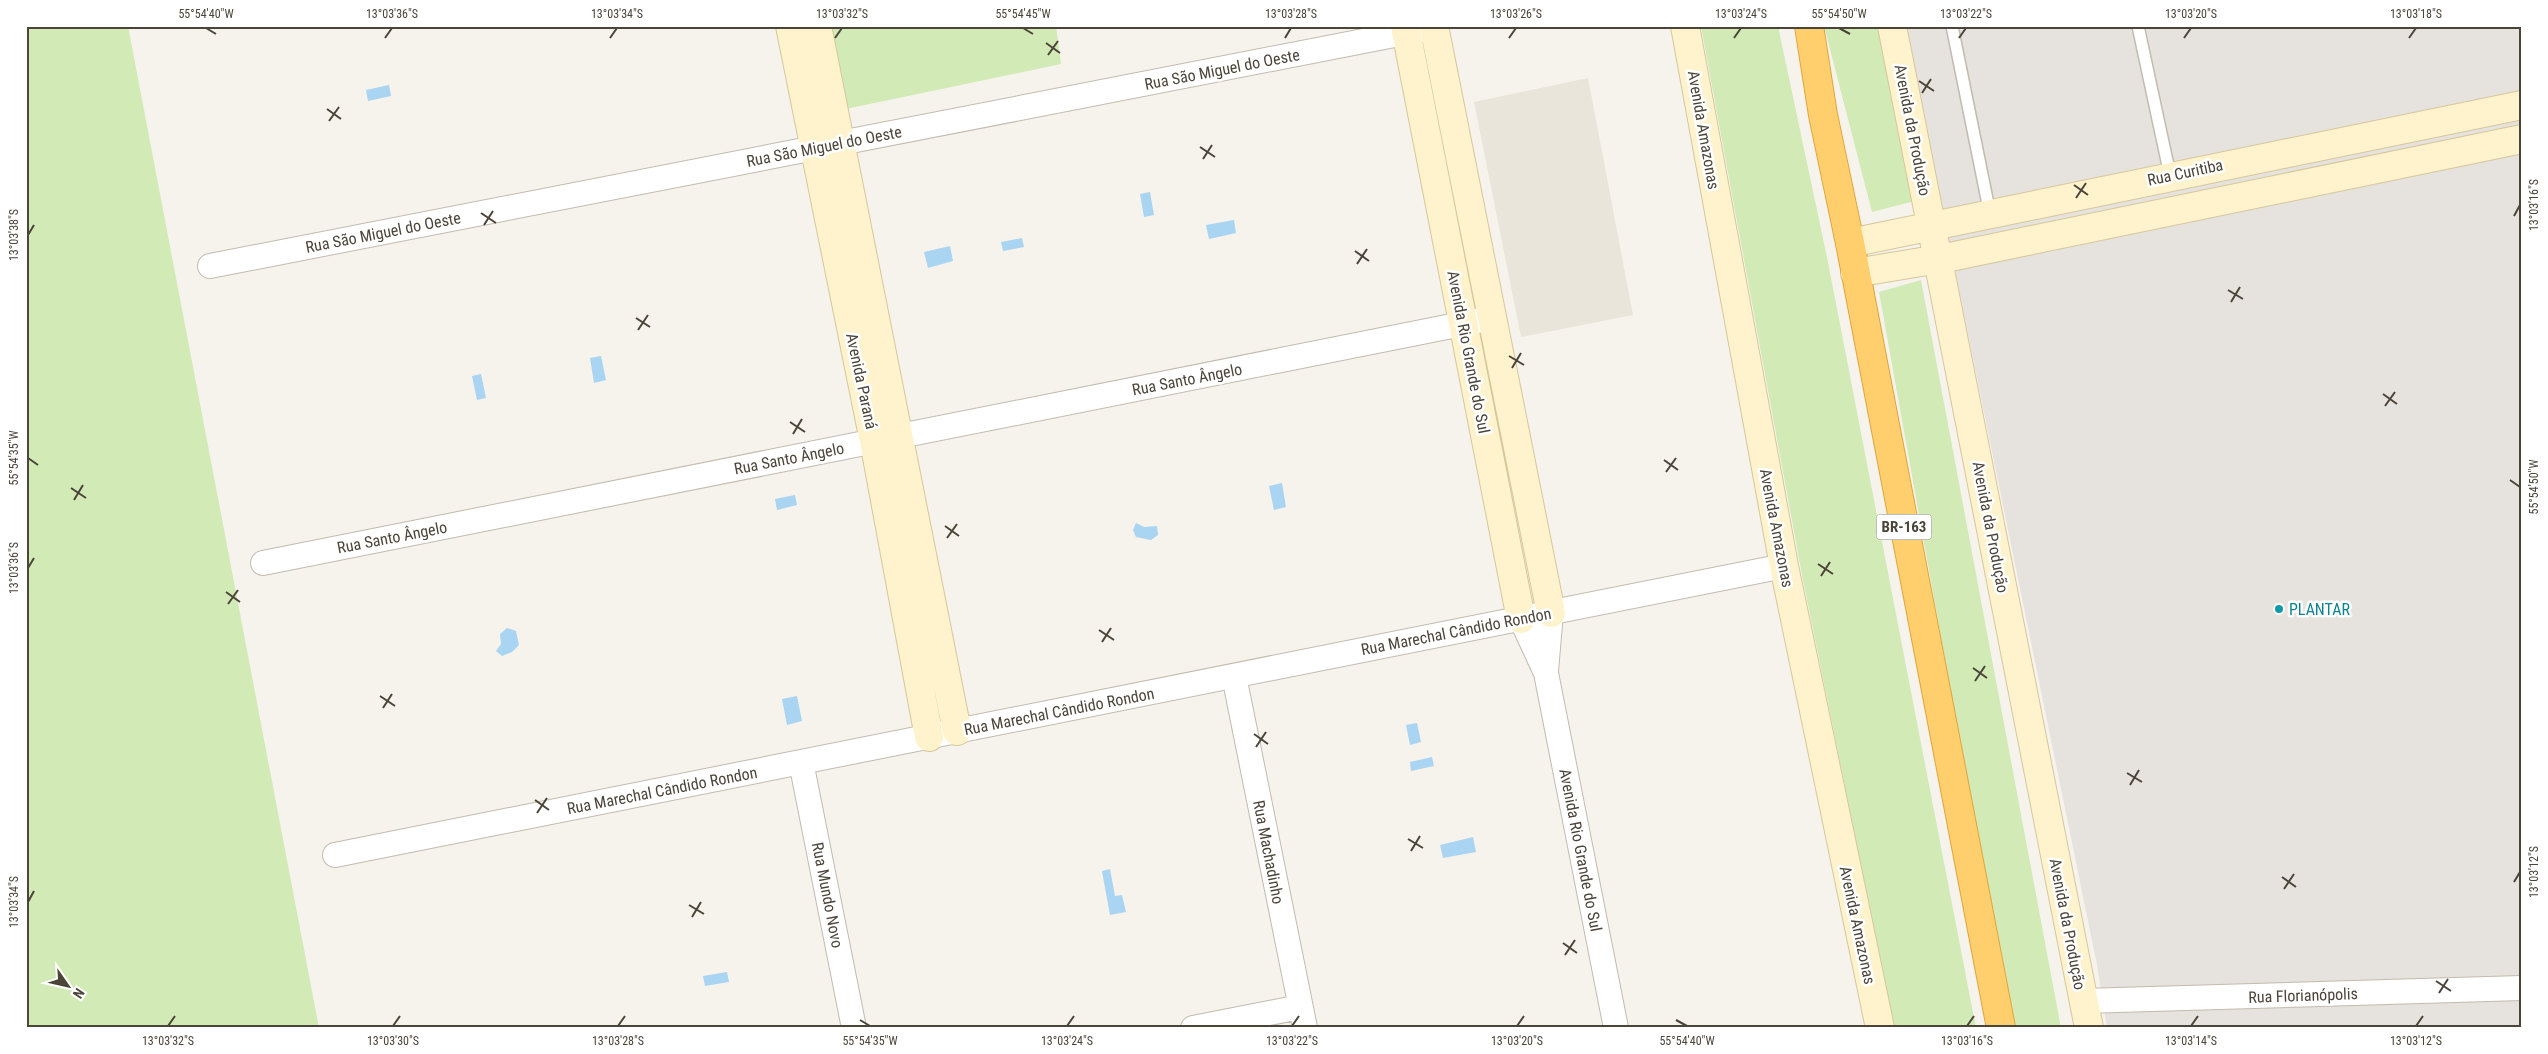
<svg xmlns="http://www.w3.org/2000/svg" width="2548" height="1054" font-family="'Roboto Condensed',sans-serif">
	<style>
		.residential { fill: #eae5da }
		.industrial { fill: #e6e2dd }
		.green { fill: #d2eab5 }
		.water { fill: #a9d4f2 }
		.lines { fill: none; stroke-linecap: round; stroke-linejoin: round }
		.lane-casing { stroke: #c2bbae; stroke-width: 14 }
		.street-casing { stroke: #c2bbae; stroke-width: 26 }
		.secondary-casing { stroke: #d6c79b; stroke-width: 30 }
		.highway-casing { stroke: #e0a43c; stroke-width: 30 }
		.lane { stroke: #fff; stroke-width: 11 }
		.street { stroke: #fff; stroke-width: 24 }
		.secondary { stroke: #fff3cd; stroke-width: 28 }
		.highway { stroke: #ffcf6e; stroke-width: 28 }
		.ticks { fill: none; stroke: #4b4439; stroke-width: 2 }
		.culture-dot { fill: #0f9aa8; stroke: #fff; stroke-width: 2 }
		.labels { text-anchor: middle; stroke-width: 5; stroke-linejoin: round; paint-order: stroke }
		.shield { fill: #fff; stroke: #817c74; stroke-width: 1 }
		.shield-label { font-size: 15px; font-weight: bold; fill: #4b4439 }
		.street-label { font-size: 16px; fill: #4b4439; stroke: #fff }
		.culture-label { font-size: 16px; fill: #0d838f; stroke: #fff; text-anchor: start }
		.neatline { fill: none; stroke: #4b4439; stroke-width: 2 }
		.ticks-label { font-size: 12px; text-anchor: middle; fill: #4b4439 }
	</style>
	<rect width="100%" height="100%" fill="#f6f3ec"/>
	<path class="residential" d="M 1588,78 L 1633,315 L 1521,337 L 1474,102 Z"/>
	<path class="industrial" d="M 1905,26 L 2522,26 L 2522,1028 L 2107,1028 L 2097,965 Z"/>
	<path class="green" d="M 26,26 L 128,26 L 319,1028 L 26,1028 Z
		M 825,26 L 1056,26 L 1061,64 L 841,110 Z
		M 1701,26 L 1778,26 L 1828,262 L 1976,1028 L 1894,1028 L 1802,575 Z
		M 1824,26 L 1882,26 L 1915,201 L 1872,212 Z
		M 1921,280 L 2061,1028 L 2011,1028 L 1879,292 Z"/>
	<path class="water" d="M 389,85 L 391,96 L 368,101 L 366,90 Z
		M 1150,192 L 1154,215 L 1144,217 L 1140,194 Z
		M 1234,220 L 1236,233 L 1209,239 L 1206,225 Z
		M 1022,238 L 1024,247 L 1003,251 L 1001,242 Z
		M 950,246 L 953,261 L 928,268 L 924,252 Z
		M 601,356 L 606,380 L 594,383 L 590,358 Z
		M 481,374 L 486,398 L 477,400 L 472,376 Z
		M 1282,483 L 1286,507 L 1274,510 L 1269,486 Z
		M 795,495 L 797,505 L 777,510 L 775,499 Z
		M 1136,523 L 1144,527 L 1157,526 L 1158,535 L 1151,540 L 1136,537 L 1133,530 Z
		M 507,628 L 516,631 L 519,645 L 512,652 L 502,656 L 496,651 L 501,644 L 500,634 Z
		M 797,696 L 802,721 L 787,725 L 782,699 Z
		M 1417,723 L 1421,742 L 1410,745 L 1406,725 Z
		M 1432,757 L 1434,766 L 1411,771 L 1410,762 Z
		M 1473,837 L 1476,852 L 1443,858 L 1440,845 Z
		M 1110,869 L 1115,896 L 1122,895 L 1126,912 L 1110,915 L 1102,871 Z
		M 727,972 L 729,982 L 705,986 L 703,976 Z"/>
	<g class="lines">
		<defs>
			<path id="lane" d="M 1952,26 L 1990,214
				M 2138,26 L 2170,175"/>
			<path id="street" d="M 210,266 L 1425,29
				M 263,563 L 1482,320
				M 1521,619 L 1546,673 L 1616,1028
				M 1546,671 L 1551,613
				M 1234,676 L 1305,1028
				M 801,762 L 854,1028
				M 335,855 L 1784,566
				M 2083,1001 L 2522,988
				M 1193,1028 L 1300,1007"/>
			<path id="secondary" d="M 790,26 L 874,441 L 929,737
				M 817,26 L 957,731
				M 1405,26 L 1521,619
				M 1434,26 L 1551,613
				M 1685,26 L 1784,566 L 1880,1028
				M 1892,26 L 2089,1028
				M 1850,243 L 2522,105
				M 1855,273 L 1945,258 L 2522,139"/>
			<path id="highway" d="M 1809,26 L 1823,115 L 1850,243 L 2001,1028"/>
		</defs>
		<use href="#lane" class="lane-casing"/>
		<use href="#street" class="street-casing"/>
		<use href="#secondary" class="secondary-casing"/>
		<use href="#highway" class="highway-casing"/>
		<use href="#lane" class="lane"/>
		<use href="#street" class="street"/>
		<use href="#secondary" class="secondary"/>
		<use href="#highway" class="highway"/>
	</g>
	<path class="ticks" d="M 206,28 L 216,34M 1023,28 L 1033,34M 1839,28 L 1850,34M 385,38 L 392,28M 610,38 L 617,28M 835,38 L 842,28M 1285,38 L 1291,28M 1509,38 L 1516,28M 1734,38 L 1741,28M 1959,38 L 1966,28M 2184,38 L 2191,28M 2409,38 L 2416,28M 1046,43 L 1060,53M 1048,55 L 1058,41M 1919,81 L 1934,91M 1922,93 L 1931,79M 327,109 L 341,119M 329,121 L 339,107M 1200,147 L 1215,157M 1203,159 L 1212,145M 2074,185 L 2088,195M 2076,198 L 2086,183M 481,213 L 496,223M 2514,216 L 2520,205M 484,225 L 493,211M 28,235 L 34,225M 1355,251 L 1369,261M 1357,264 L 1367,249M 2228,290 L 2243,299M 2231,302 L 2240,287M 636,318 L 650,327M 638,330 L 648,315M 1509,356 L 1524,365M 1512,368 L 1521,353M 2383,394 L 2397,404M 2385,406 L 2395,392M 790,422 L 805,432M 793,434 L 802,419M 28,458 L 38,465M 1664,460 L 1678,470M 1666,472 L 1676,458M 2510,480 L 2520,487M 71,488 L 86,498M 74,500 L 83,485M 945,526 L 959,536M 947,538 L 957,524M 1818,564 L 1833,574M 28,568 L 34,558M 1821,576 L 1830,562M 226,592 L 240,602M 228,604 L 238,590M 1099,630 L 1114,640M 1102,642 L 1111,628M 1973,668 L 1987,678M 1975,681 L 1985,666M 380,696 L 395,706M 383,708 L 392,694M 1254,734 L 1268,744M 1256,747 L 1266,732M 2127,773 L 2142,782M 2130,785 L 2139,770M 535,800 L 549,810M 537,813 L 547,798M 1408,839 L 1423,848M 1411,851 L 1420,836M 2282,877 L 2296,887M 2514,882 L 2520,872M 2284,889 L 2294,874M 28,902 L 34,891M 689,905 L 704,914M 692,917 L 701,902M 1563,943 L 1577,953M 1565,955 L 1575,940M 2436,981 L 2451,991M 2439,993 L 2448,979M 860,1020 L 870,1026M 1676,1020 L 1687,1026M 168,1026 L 175,1016M 393,1026 L 400,1016M 618,1026 L 625,1016M 1067,1026 L 1074,1016M 1292,1026 L 1299,1016M 1517,1026 L 1524,1016M 1967,1026 L 1974,1016M 2191,1026 L 2198,1016M 2416,1026 L 2423,1016"/>
	<circle class="culture-dot" cx="2279" cy="609" r="5"/>
	<g class="labels">
		<rect class="shield" x="1876.5" y="514.5" width="55" height="25" rx="4"/>
		<g class="shield-label">
			<text x="1904" y="532">BR-163</text>
		</g>
		<g class="street-label">
			<text transform="translate(1222 69) rotate(-11)" y="6">Rua São Miguel do Oeste</text>
			<text transform="translate(1704 130) rotate(80)" y="6">Avenida Amazonas</text>
			<text transform="translate(1913 130) rotate(79)" y="6">Avenida da Produção</text>
			<text transform="translate(824 146) rotate(-11)" y="6">Rua São Miguel do Oeste</text>
			<text transform="translate(2185 172) rotate(-12)" y="6">Rua Curitiba</text>
			<text transform="translate(383 232) rotate(-11)" y="6">Rua São Miguel do Oeste</text>
			<text transform="translate(1469 352) rotate(79)" y="6">Avenida Rio Grande do Sul</text>
			<text transform="translate(1187 379) rotate(-11)" y="6">Rua Santo Ângelo</text>
			<text transform="translate(862 381) rotate(78)" y="6">Avenida Paraná</text>
			<text transform="translate(789 458) rotate(-11)" y="6">Rua Santo Ângelo</text>
			<text transform="translate(1991 527) rotate(79)" y="6">Avenida da Produção</text>
			<text transform="translate(1777 528) rotate(79)" y="6">Avenida Amazonas</text>
			<text transform="translate(392 537) rotate(-11)" y="6">Rua Santo Ângelo</text>
			<text transform="translate(1456 631) rotate(-11)" y="6">Rua Marechal Cândido Rondon</text>
			<text transform="translate(1059 711) rotate(-11)" y="6">Rua Marechal Cândido Rondon</text>
			<text transform="translate(662 790) rotate(-11)" y="6">Rua Marechal Cândido Rondon</text>
			<text transform="translate(1581 850) rotate(79)" y="6">Avenida Rio Grande do Sul</text>
			<text transform="translate(1269 852) rotate(79)" y="6">Rua Machadinho</text>
			<text transform="translate(828 895) rotate(79)" y="6">Rua Mundo Novo</text>
			<text transform="translate(2068 924) rotate(79)" y="6">Avenida da Produção</text>
			<text transform="translate(1858 925) rotate(78)" y="6">Avenida Amazonas</text>
			<text transform="translate(2303 995) rotate(-2)" y="6">Rua Florianópolis</text>
		</g>
		<g class="culture-label">
			<text x="2289" y="615">PLANTAR</text>
		</g>
	</g>
	<rect width="2548" height="1054" fill="none" stroke="#ffffff" stroke-width="55"/>
	<g transform="translate(68 986) rotate(124)" stroke="#ffffff" stroke-width="4" paint-order="stroke">
	<path d="M0-4L9 19L0 12L-9 19Z" fill="#4b4439"/>
	<text y="-8" font-size="14" font-weight="bold" text-anchor="middle" fill="#4b4439">N</text>
	</g>
	<rect x="28" y="28" width="2492" height="998" class="neatline"/>
	<g class="ticks-label">
		<text x="206" y="18">55°54'40"W</text>
		<text x="392" y="18">13°03'36"S</text>
		<text x="617" y="18">13°03'34"S</text>
		<text x="842" y="18">13°03'32"S</text>
		<text x="1023" y="18">55°54'45"W</text>
		<text x="1291" y="18">13°03'28"S</text>
		<text x="1516" y="18">13°03'26"S</text>
		<text x="1741" y="18">13°03'24"S</text>
		<text x="1839" y="18">55°54'50"W</text>
		<text x="1966" y="18">13°03'22"S</text>
		<text x="2191" y="18">13°03'20"S</text>
		<text x="2416" y="18">13°03'18"S</text>
		<text transform="translate(2534 205) rotate(-90)" y="4">13°03'16"S</text>
		<text transform="translate(14 235) rotate(-90)" y="4">13°03'38"S</text>
		<text transform="translate(14 458) rotate(-90)" y="4">55°54'35"W</text>
		<text transform="translate(2534 487) rotate(-90)" y="4">55°54'50"W</text>
		<text transform="translate(14 568) rotate(-90)" y="4">13°03'36"S</text>
		<text transform="translate(2534 872) rotate(-90)" y="4">13°03'12"S</text>
		<text transform="translate(14 902) rotate(-90)" y="4">13°03'34"S</text>
		<text x="168" y="1045">13°03'32"S</text>
		<text x="393" y="1045">13°03'30"S</text>
		<text x="618" y="1045">13°03'28"S</text>
		<text x="870" y="1045">55°54'35"W</text>
		<text x="1067" y="1045">13°03'24"S</text>
		<text x="1292" y="1045">13°03'22"S</text>
		<text x="1517" y="1045">13°03'20"S</text>
		<text x="1687" y="1045">55°54'40"W</text>
		<text x="1967" y="1045">13°03'16"S</text>
		<text x="2191" y="1045">13°03'14"S</text>
		<text x="2416" y="1045">13°03'12"S</text>
	</g>
</svg>
